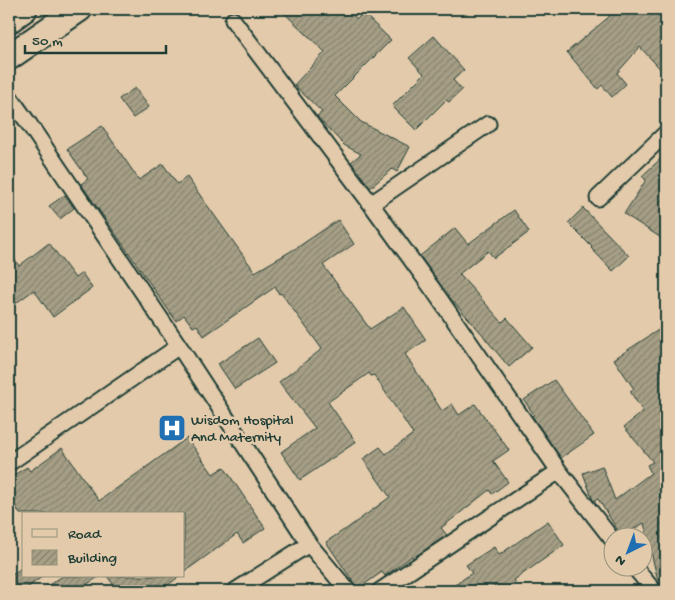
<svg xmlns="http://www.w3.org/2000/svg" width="675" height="600" font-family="'Gochi Hand',sans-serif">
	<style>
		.building { fill: url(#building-hatch); stroke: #1f3d34 }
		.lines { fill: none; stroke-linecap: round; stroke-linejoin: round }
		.street-casing { stroke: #1f3d34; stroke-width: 19 }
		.primary-casing { stroke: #1f3d34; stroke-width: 29 }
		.street { stroke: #e2caab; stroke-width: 15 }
		.primary { stroke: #e2caab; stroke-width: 25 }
		.labels { text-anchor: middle; stroke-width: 5; stroke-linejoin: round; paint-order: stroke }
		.poi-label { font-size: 15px; fill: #1f3d34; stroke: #e2caab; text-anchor: start }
	</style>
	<defs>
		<pattern id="building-hatch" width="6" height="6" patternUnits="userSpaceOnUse" patternTransform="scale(1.25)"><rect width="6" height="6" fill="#a69f86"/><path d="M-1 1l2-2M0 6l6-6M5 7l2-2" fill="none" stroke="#87836e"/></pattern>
	</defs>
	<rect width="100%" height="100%" fill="#e2caab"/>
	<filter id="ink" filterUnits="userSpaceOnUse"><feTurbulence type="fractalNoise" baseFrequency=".02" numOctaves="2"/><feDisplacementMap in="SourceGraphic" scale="10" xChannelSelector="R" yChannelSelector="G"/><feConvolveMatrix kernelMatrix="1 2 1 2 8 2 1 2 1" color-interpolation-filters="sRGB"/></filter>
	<g filter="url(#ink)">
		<path class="building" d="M 280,9 L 346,9 L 357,19 L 363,13 L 391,40 L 335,96 L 361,122 L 410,147 L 397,172 L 392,169 L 370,188 L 351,162 L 361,154 L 344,145 L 322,122 L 317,116 L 322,112 L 294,85 L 325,52 Z
			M 603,9 L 666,9 L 666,75 L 640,47 L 617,73 L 626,84 L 612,97 L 602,85 L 598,89 L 567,52 L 610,16 Z
			M 434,36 L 464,70 L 453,80 L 462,90 L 449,102 L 446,100 L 416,130 L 392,106 L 424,74 L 409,58 Z
			M 135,88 L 149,107 L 133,118 L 119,99 Z
			M 102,126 L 139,180 L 163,164 L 177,184 L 187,177 L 255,272 L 298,247 L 338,220 L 354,244 L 323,265 L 370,329 L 404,307 L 426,340 L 405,354 L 442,411 L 452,404 L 459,415 L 475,404 L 509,450 L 493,461 L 508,482 L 492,494 L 489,490 L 441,528 L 447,535 L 413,558 L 412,556 L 385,576 L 382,572 L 358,589 L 326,542 L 344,530 L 345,530 L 390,497 L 363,459 L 380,447 L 386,454 L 413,434 L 374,375 L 371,376 L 369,373 L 328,402 L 356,442 L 300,480 L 281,452 L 315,428 L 279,382 L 322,349 L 281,293 L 279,294 L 275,287 L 204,336 L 197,325 L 193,327 L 184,315 L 176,321 L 81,184 L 88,179 L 67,149 Z
			M 666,154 L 666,241 L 624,214 L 646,180 L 642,176 Z
			M 65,195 L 74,208 L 60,219 L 49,206 Z
			M 583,208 L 629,256 L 613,271 L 591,248 L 592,247 L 568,223 Z
			M 514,210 L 529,232 L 494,258 L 488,251 L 459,274 L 502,322 L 507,318 L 532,347 L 509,367 L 484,337 L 484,336 L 450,298 L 420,256 L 455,228 L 468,244 Z
			M 49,243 L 75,278 L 82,273 L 92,288 L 53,317 L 34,290 L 9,308 L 9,250 L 19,266 Z
			M 666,325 L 666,589 L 663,590 L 658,581 L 644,523 L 622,537 L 598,499 L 594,501 L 593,500 L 583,473 L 602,466 L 615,500 L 651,473 L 647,465 L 653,462 L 624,427 L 643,412 L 630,391 L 634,389 L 614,359 Z
			M 258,338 L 275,363 L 235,389 L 218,364 Z
			M 554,380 L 594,435 L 561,458 L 532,416 L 534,415 L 524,400 Z
			M 187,438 L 213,474 L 224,467 L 265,528 L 243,543 L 237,534 L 184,572 L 184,514 L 20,514 L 9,496 L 9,478 L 27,467 L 30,471 L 62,448 L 99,501 Z
			M 548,521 L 564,545 L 514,580 L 516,582 L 501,591 L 446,591 L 472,573 L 466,565 L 494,547 L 499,555 Z
			M 24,566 L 24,576 L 43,576 L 23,591 L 9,591 L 9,577 Z
			M 63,576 L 100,576 L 76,591 L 39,591 Z
			M 107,576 L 180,576 L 160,591 L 118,591 Z"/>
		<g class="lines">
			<defs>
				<path id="street" d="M 233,20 L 371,204 L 434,291 L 559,471 L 612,539
					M 9,96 L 29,124 L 179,346 L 309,544 L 348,591
					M 598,198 L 666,133
					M 371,204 L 488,124
					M 9,463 L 179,346
					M 635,568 L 654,591
					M 235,591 L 309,544
					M 380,591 L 559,471"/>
				<path id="primary" d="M 9,20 L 24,9
					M 9,57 L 79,9"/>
			</defs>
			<use href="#street" class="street-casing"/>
			<use href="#primary" class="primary-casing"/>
			<use href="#street" class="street"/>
			<use href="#primary" class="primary"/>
		</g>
	</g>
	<defs>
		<symbol id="hospital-square" viewBox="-11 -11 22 22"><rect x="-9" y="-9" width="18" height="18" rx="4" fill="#1f6fb2" stroke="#e2caab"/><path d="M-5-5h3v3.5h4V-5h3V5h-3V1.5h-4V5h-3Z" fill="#fff"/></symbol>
	</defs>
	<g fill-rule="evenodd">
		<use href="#hospital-square" x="156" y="412" width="32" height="32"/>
	</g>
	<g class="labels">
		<g class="poi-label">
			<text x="191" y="424">Wisdom Hospital<tspan x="191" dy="17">And Maternity</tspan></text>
		</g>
	</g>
	<rect width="675" height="600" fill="none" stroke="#e2caab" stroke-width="30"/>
	<rect x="15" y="15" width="645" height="570" fill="none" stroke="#1f3d34" stroke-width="2" filter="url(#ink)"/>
	<rect x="22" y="512" width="162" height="65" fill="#e2caab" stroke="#94927b"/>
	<rect x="32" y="529" width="25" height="8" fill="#e2caab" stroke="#94927b"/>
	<text x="68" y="538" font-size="15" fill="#1f3d34">Road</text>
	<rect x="32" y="550" width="25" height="15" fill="url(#building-hatch)" stroke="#94927b"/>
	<text x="68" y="562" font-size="15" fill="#1f3d34">Building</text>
	<g transform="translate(628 552) rotate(222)"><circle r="24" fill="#e2caab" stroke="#94927b"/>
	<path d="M0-4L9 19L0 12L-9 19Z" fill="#1f6fb2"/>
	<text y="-8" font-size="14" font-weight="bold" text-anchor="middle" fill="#1f3d34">N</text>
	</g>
	<path d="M25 45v8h141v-8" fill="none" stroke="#1f3d34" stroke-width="2.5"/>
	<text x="32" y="45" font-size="15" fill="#1f3d34" stroke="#e2caab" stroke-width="4" paint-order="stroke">50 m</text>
</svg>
